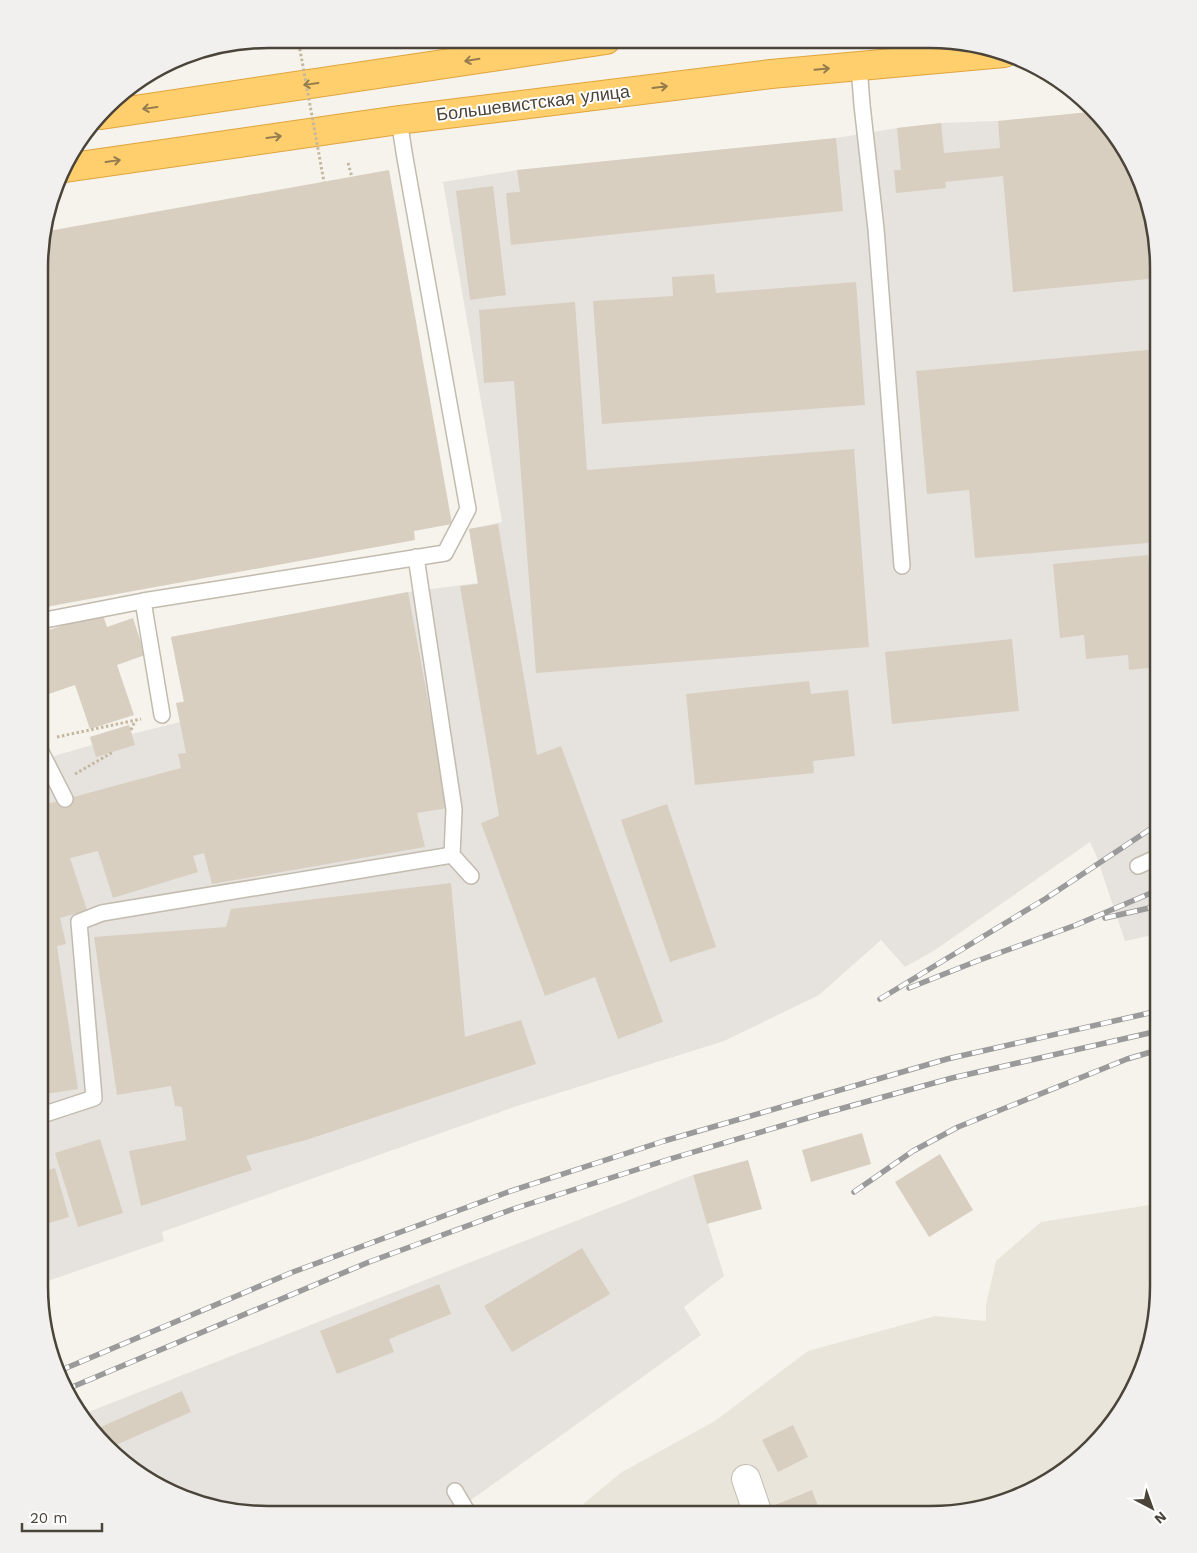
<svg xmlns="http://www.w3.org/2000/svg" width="1197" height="1553" font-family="'Work Sans',sans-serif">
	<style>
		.residential { fill: #eae5da }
		.industrial { fill: #e6e2dd }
		.building { fill: #d8cfc1 }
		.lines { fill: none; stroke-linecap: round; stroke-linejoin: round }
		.lane-casing { stroke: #c2bbae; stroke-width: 18 }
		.street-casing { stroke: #c2bbae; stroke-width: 30 }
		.highway-casing { stroke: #e0a43c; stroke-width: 30 }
		.path { stroke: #c4b79f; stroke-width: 3; stroke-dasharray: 2.5 2.5; stroke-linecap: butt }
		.lane { stroke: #fff; stroke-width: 15 }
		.street { stroke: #fff; stroke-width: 28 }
		.highway { stroke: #ffcf6e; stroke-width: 28 }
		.rail-casing { stroke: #9a9a9a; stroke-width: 5.5 }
		.rail { stroke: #fff; stroke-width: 4; stroke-dasharray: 11; stroke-linecap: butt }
		.path-bridge { stroke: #c4b79f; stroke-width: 3; stroke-dasharray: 2.5 2.5; stroke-linecap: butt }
		.oneway { stroke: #937c4e }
		.labels { text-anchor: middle; stroke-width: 4; stroke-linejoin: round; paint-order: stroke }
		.street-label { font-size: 18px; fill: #4b4439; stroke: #fff }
		.rim { fill: none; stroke: #4b4439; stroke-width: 2.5 }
	</style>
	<rect width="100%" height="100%" fill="#f6f3ec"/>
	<path class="residential" d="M 1156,1204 L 1158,1215 L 1158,1300 L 1146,1359 L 1120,1412 L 1080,1457 L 1031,1490 L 929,1514 L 587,1513 L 583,1504 L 622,1472 L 715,1421 L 808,1351 L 935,1316 L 986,1321 L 986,1305 L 996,1261 L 1041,1222 Z"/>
	<path class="industrial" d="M 1090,112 L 1134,166 L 1158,268 L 1158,934 L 1125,941 L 1096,855 L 1090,842 L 935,950 L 905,967 L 881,940 L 819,995 L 724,1041 L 514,1107 L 162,1232 L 164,1241 L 39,1284 L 40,760 L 92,745 L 90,737 L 129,725 L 132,734 L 180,722 L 176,703 L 184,701 L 171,637 L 408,592 L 478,583 L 469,529 L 502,522 L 443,182 L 518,170 L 836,138 L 897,128 L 941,123 L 998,121 Z
		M 693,1175 L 724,1276 L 684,1307 L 701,1335 L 453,1513 L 238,1512 L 140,1475 L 96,1436 L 81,1415 Z"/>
	<path class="building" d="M 1090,112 L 1134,166 L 1158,268 L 1158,278 L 1013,292 L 1003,176 L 945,182 L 946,188 L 896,193 L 894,170 L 901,170 L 897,128 L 941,123 L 944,153 L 1000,148 L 998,121 Z
		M 836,138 L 843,211 L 511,245 L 506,193 L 520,192 L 517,170 Z
		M 389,170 L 452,524 L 414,531 L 415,540 L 40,608 L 41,238 L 43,232 Z
		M 493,186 L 506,295 L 470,300 L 456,191 Z
		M 714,274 L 716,293 L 856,282 L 865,405 L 602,424 L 593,301 L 673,296 L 672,277 Z
		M 575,302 L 587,470 L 854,449 L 869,647 L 536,673 L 514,381 L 484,383 L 479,310 Z
		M 1158,349 L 1158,542 L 975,558 L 969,490 L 927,494 L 916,371 Z
		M 498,524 L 537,755 L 561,746 L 663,1022 L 618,1039 L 595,977 L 545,996 L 481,823 L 499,816 L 460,586 L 478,584 L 469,529 Z
		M 1148,555 L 1151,585 L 1158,584 L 1158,667 L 1129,670 L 1128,655 L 1086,659 L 1084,635 L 1060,638 L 1053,564 Z
		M 408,592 L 448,808 L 417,813 L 425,847 L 212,884 L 204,853 L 193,856 L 198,872 L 113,898 L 98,851 L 70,858 L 87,910 L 60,918 L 66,944 L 57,946 L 78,1089 L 39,1095 L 40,806 L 181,768 L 178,754 L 186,753 L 176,703 L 184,702 L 171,637 Z
		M 102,612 L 107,627 L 133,618 L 145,655 L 117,665 L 134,715 L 90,729 L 75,685 L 40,697 L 40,633 Z
		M 1012,639 L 1019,711 L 892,724 L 885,652 Z
		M 809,681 L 811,694 L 848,690 L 855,756 L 813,761 L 814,773 L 695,785 L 686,694 Z
		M 129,725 L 135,745 L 96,757 L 90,737 Z
		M 667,804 L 716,947 L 670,962 L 621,820 Z
		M 451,883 L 465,1037 L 521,1020 L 536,1064 L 306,1140 L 246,1156 L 252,1170 L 141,1206 L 129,1151 L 186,1140 L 182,1107 L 175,1106 L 171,1086 L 117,1095 L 94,937 L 226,927 L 231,909 Z
		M 862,1133 L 871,1164 L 811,1182 L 802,1150 Z
		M 100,1139 L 123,1213 L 78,1227 L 55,1153 Z
		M 940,1154 L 973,1210 L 929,1237 L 895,1182 Z
		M 748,1160 L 762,1209 L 707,1224 L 693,1175 Z
		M 55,1168 L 69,1217 L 39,1226 L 39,1173 Z
		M 582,1248 L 610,1294 L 512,1352 L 484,1306 Z
		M 439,1284 L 451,1314 L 389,1339 L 394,1352 L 337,1374 L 320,1331 Z
		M 182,1391 L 191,1412 L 109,1448 L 92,1431 Z
		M 793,1425 L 808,1457 L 778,1472 L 762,1440 Z
		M 812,1490 L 821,1514 L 772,1514 L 770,1507 Z
		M 682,1505 L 686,1514 L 666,1514 Z"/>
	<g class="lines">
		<defs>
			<path id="lane" d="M 859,66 L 862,105 L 876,229 L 902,566
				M 416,557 L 454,809 L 452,855
				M 143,601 L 162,715
				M 40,621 L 143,601 L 445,553 L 468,509 L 405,158 L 399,120
				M 40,750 L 65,799
				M 1138,866 L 1158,857
				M 39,1116 L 94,1098 L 79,922 L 102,913 L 452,855 L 471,876
				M 1148,1351 L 1148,1349
				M 455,1491 L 468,1513"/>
			<path id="street" d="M 746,1479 L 758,1514"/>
			<path id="highway" d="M 101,115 L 606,40
				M 65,168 L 399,120 L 771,74 L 1004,53"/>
		</defs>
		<use href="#lane" class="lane-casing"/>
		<use href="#street" class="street-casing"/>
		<use href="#highway" class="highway-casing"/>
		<path class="path" d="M 348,163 L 352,177
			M 131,730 L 135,721
			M 57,737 L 141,719
			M 75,774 L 113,752"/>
		<use href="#lane" class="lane"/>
		<use href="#street" class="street"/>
		<use href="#highway" class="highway"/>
		<defs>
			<path id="rail" d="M 1105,918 L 1158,906
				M 909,988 L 977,961 L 1076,925 L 1158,890
				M 880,999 L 1045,899 L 1158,824
				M 854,1192 L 913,1151 L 958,1127 L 1127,1059 L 1158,1050
				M 59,1371 L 293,1272 L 508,1192 L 664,1141 L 947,1059 L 1158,1011
				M 65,1390 L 369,1262 L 513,1209 L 670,1159 L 818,1115 L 952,1078 L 1158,1031"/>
		</defs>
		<use href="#rail" class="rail-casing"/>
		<use href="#rail" class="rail"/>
		<path class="path-bridge" d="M 298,39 L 324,182"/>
	</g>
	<defs><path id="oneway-shaft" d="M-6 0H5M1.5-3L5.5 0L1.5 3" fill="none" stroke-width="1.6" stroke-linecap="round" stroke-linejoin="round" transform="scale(1.25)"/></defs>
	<g class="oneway">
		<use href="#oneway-shaft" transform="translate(472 60) rotate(171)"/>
		<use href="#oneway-shaft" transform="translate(822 69) rotate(-5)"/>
		<use href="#oneway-shaft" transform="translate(311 84) rotate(172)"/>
		<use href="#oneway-shaft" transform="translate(660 87) rotate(-7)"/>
		<use href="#oneway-shaft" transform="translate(150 108) rotate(172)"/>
		<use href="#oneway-shaft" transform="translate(274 137) rotate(-8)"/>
		<use href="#oneway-shaft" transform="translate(113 161) rotate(-8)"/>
	</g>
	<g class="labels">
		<g class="street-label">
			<text transform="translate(533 103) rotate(-7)" y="6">Большевистская улица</text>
		</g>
	</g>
	<path d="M0 0H1197V1553H0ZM268 48H930A220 220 0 0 1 1150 268V1286A220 220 0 0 1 930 1506H268A220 220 0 0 1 48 1286V268A220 220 0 0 1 268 48Z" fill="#f1f0ef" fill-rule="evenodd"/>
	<path class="rim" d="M268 48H930A220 220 0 0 1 1150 268V1286A220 220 0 0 1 930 1506H268A220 220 0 0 1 48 1286V268A220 220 0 0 1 268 48Z"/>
	<g transform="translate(1152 1508) rotate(139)" stroke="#ffffff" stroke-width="4" paint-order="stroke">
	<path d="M0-4L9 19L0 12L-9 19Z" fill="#4b4439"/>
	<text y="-8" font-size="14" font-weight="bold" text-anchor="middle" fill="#4b4439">N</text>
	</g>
	<path d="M22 1523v8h80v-8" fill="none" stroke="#4b4439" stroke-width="2.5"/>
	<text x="30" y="1523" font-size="15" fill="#4b4439" stroke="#ffffff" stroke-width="4" paint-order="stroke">20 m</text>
</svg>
